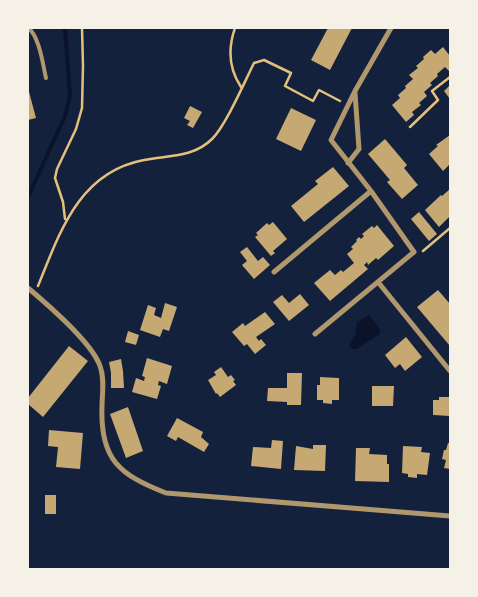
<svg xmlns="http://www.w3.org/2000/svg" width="478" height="597" font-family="Ubuntu,sans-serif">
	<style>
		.water { fill: #0b132b }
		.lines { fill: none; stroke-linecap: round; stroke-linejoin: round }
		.stream { stroke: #0b132b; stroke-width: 4 }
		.building { fill: #c6a872 }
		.path { stroke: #e5c07b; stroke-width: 2.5 }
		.service { stroke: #b1986c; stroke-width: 4 }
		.minor { stroke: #b1986c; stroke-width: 5 }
	</style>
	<rect width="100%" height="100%" fill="#14213d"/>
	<path class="water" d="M 369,315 L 380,329 L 380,334 L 357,349 L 352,349 L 349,345 L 355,335 L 357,322 Z"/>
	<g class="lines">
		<path class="stream" d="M 28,197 L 65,116 L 70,96 L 65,28"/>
	</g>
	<path class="building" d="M 328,28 L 352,28 L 330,70 L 311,60 Z
		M 443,47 L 450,56 L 450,69 L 449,71 L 445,67 L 437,74 L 438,76 L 430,83 L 432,85 L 424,92 L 427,96 L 419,103 L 421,105 L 412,112 L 414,115 L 406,122 L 392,105 L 400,98 L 398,95 L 406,88 L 405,86 L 413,79 L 409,75 L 418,68 L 416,66 L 424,59 L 423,57 L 431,50 L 435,54 Z
		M 450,85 L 450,99 L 444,91 Z
		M 28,88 L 36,118 L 28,120 Z
		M 190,106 L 202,112 L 193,128 L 187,125 L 190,121 L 184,118 Z
		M 291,108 L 316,120 L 301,151 L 276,139 Z
		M 450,135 L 450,164 L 443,171 L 429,154 L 438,146 L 436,145 Z
		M 385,139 L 407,165 L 404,168 L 418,185 L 402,199 L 387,182 L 390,180 L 368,154 Z
		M 333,167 L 349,186 L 304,222 L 291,206 L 318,184 L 315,181 Z
		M 450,189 L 450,216 L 439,227 L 425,210 L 441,195 L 442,196 Z
		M 419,212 L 437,234 L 429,241 L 411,219 Z
		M 273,222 L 287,239 L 273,251 L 275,253 L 271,256 L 255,237 L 258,235 L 256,233 L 267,223 L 269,225 Z
		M 377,225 L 394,246 L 378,260 L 376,258 L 368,265 L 367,262 L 364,265 L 368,269 L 330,301 L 314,283 L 330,270 L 335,275 L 341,270 L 343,272 L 354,263 L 347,254 L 353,249 L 351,247 L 357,241 L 356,240 L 359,237 L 361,239 L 364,236 L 362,234 L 372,226 L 374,228 Z
		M 247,247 L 258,261 L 263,257 L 270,265 L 254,279 L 242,265 L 247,261 L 240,252 Z
		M 438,290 L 450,304 L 450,346 L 417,307 Z
		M 300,294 L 309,305 L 289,321 L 273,302 L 282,295 L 289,303 Z
		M 165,303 L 177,307 L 169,331 L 163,329 L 160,337 L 140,330 L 148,305 L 156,308 L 154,315 L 161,318 Z
		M 265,312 L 275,324 L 256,337 L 259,341 L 261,339 L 266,345 L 255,354 L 247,344 L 244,346 L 232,332 L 243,323 L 245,326 Z
		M 128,331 L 139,335 L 136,345 L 125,342 Z
		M 406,337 L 422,357 L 405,371 L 400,364 L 395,368 L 385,355 Z
		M 69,346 L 88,361 L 43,417 L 28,404 L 28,398 Z
		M 147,358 L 172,366 L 167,384 L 159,381 L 158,385 L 161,386 L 157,399 L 132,392 L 136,378 L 144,381 L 145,377 L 142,376 Z
		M 121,359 L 123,371 L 124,388 L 111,388 L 111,373 L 109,362 Z
		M 221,367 L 228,377 L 231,375 L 235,380 L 233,381 L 236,385 L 220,397 L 217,393 L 216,394 L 208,380 L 216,375 L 214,372 Z
		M 287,373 L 302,373 L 301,405 L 287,405 L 287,402 L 267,401 L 268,388 L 287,388 Z
		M 320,377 L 339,378 L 339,400 L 332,400 L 332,404 L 323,403 L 323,400 L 317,400 L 317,385 L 320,385 Z
		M 372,386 L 394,386 L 393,406 L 372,406 Z
		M 439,397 L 450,397 L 450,416 L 433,415 L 433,400 L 439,400 Z
		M 128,407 L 143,451 L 126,458 L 110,414 Z
		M 177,418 L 203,432 L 201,437 L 209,444 L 204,452 L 178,437 L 176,441 L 167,436 Z
		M 49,430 L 83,433 L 80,469 L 56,467 L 58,447 L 48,446 Z
		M 272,440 L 283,441 L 281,469 L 251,466 L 253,447 L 271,448 Z
		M 448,443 L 450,443 L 450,469 L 444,468 L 446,460 L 442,459 L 444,450 L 446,450 Z
		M 313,445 L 326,445 L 325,471 L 294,470 L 296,446 L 313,449 Z
		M 403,446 L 422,447 L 421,452 L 430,453 L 427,475 L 417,474 L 417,478 L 408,477 L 408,474 L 402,473 Z
		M 356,448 L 370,448 L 369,454 L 387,455 L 387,464 L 389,464 L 389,482 L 355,481 Z
		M 45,495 L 56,495 L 56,514 L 45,514 Z"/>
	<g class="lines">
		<path class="path" d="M 235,28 C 228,48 229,69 241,87
			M 410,127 L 438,100 L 432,91 L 450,77
			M 65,219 L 63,202 L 55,178 L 57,169 L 76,129 L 82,108 L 83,66 L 82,28
			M 423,251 L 450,228
			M 38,286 C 60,232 79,172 144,160 C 168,155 193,158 212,139 C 226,125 244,83 254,63 L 264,60 L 291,73 L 285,86 L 313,101 L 319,90 L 340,101"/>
		<path class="service" d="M 28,28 C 39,35 43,65 46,78"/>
		<path class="minor" d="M 348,163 L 359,149 L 355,93
			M 274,272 L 371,191
			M 378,282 L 450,371
			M 28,288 C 47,304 92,343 100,366 C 105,379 102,394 102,407 C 100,460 120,475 166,493 L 450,516
			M 315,334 L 414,252 L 371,191 L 331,140 L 355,91 L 391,28"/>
	</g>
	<rect width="478" height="597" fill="none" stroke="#f6f1e7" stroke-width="58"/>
</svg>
